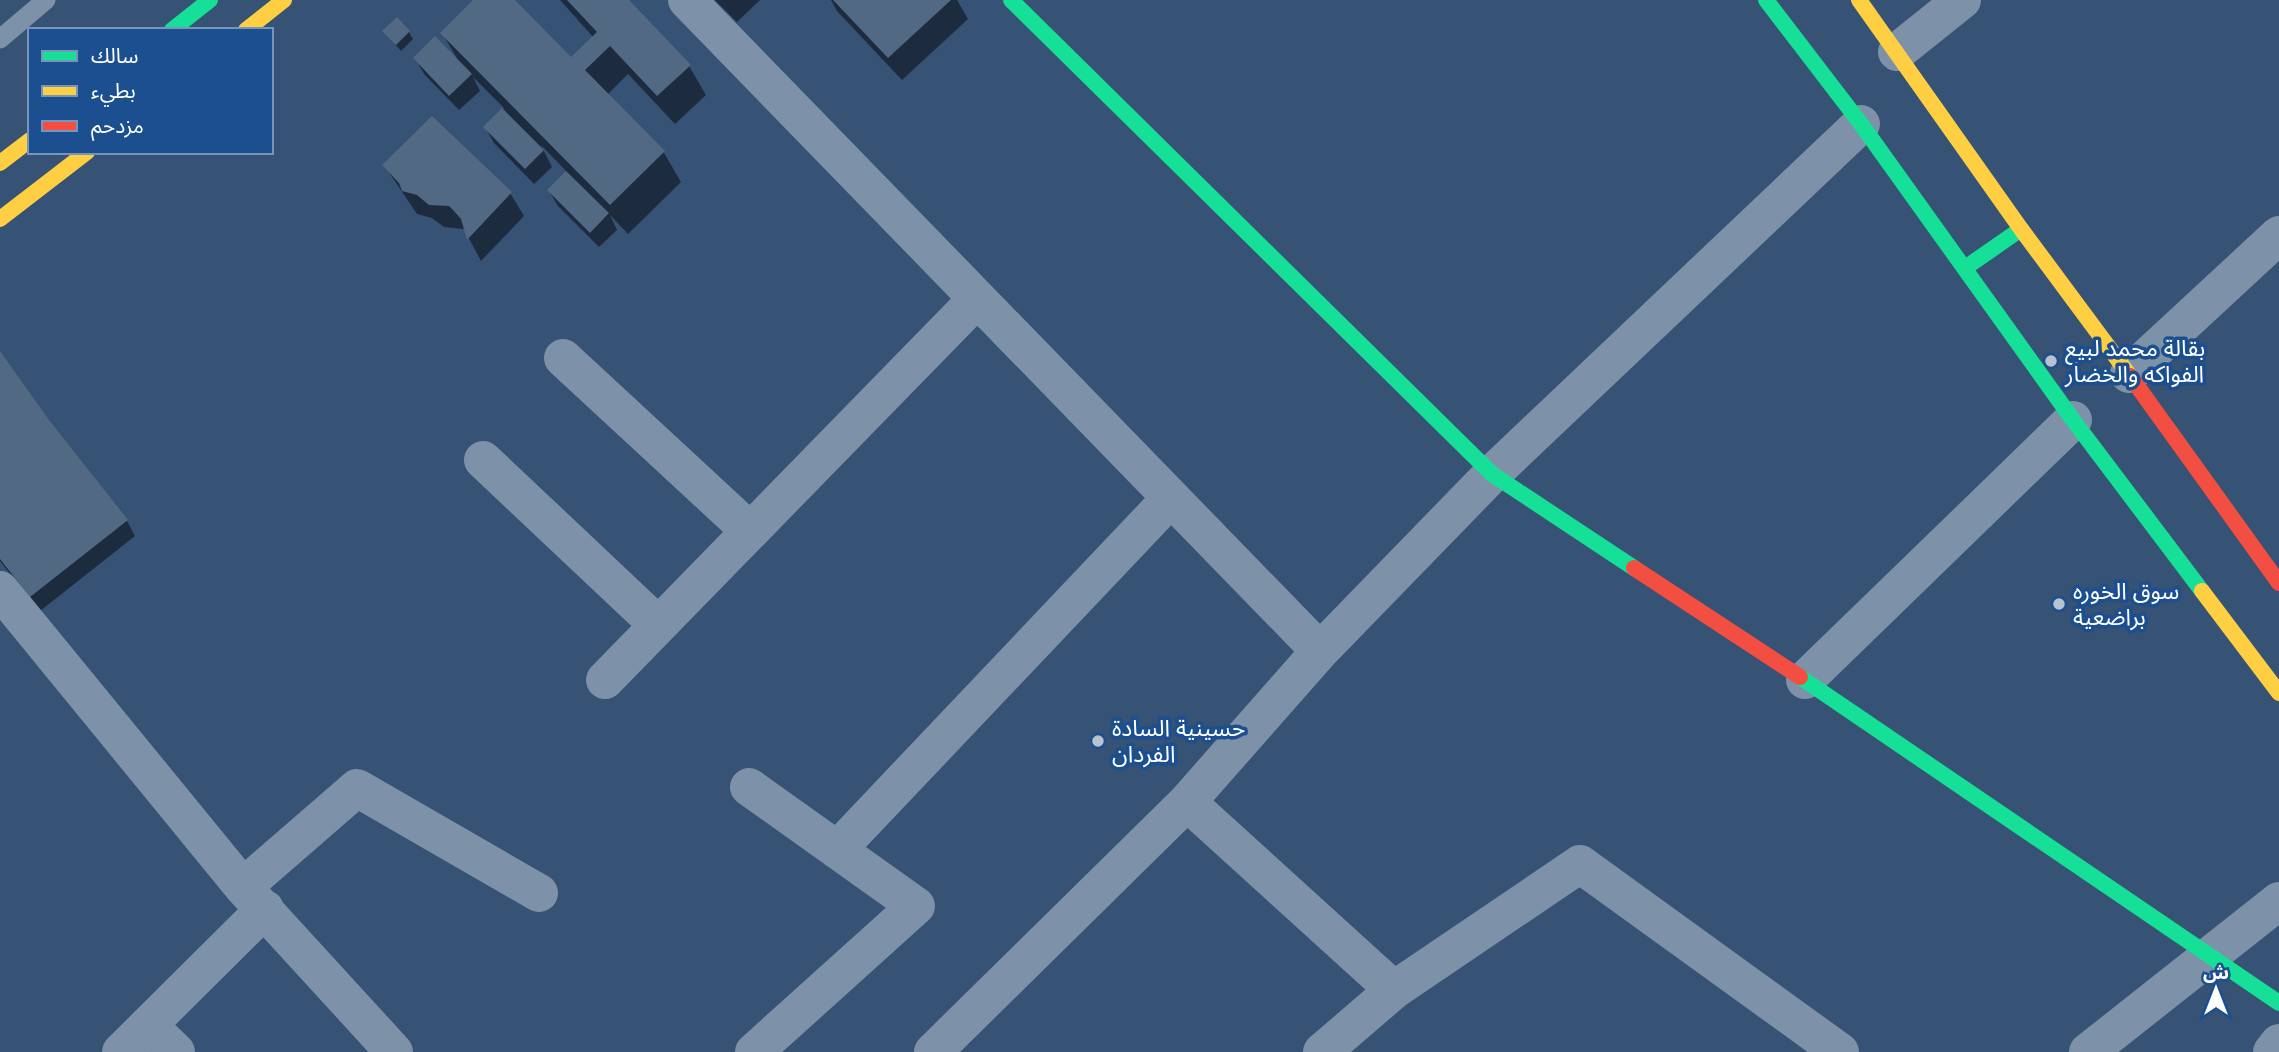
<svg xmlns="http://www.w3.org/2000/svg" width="2279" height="1052" font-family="'Nunito Sans','Noto Sans Arabic',sans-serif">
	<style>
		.shadow { fill: #0007 }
		.building { fill: #526984 }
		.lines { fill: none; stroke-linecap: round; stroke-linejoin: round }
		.lane { stroke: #7d92a8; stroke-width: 19 }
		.street { stroke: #7d92a8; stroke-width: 38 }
		.fast { stroke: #16e098; stroke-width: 16 }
		.slow { stroke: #ffcf43; stroke-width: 16 }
		.jam { stroke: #f24e42; stroke-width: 16 }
		.poi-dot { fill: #b9c2ce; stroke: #1b4f8f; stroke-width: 2.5 }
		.labels { text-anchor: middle; stroke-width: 7; stroke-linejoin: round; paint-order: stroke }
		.poi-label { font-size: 23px; fill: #fff; stroke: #1b4f8f; text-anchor: start }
	</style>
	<rect width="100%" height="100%" fill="#365274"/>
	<path class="shadow" d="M 476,0 L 513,0 L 571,59 L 594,38 L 560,0 L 627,0 L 689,66 L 706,95 L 675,124 L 628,74 L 607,95 L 664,153 L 681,182 L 628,234 L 610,215 L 617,230 L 599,247 L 558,206 L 549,191 L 567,172 L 541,145 L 552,167 L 534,184 L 494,143 L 485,127 L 504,108 L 473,77 L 480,91 L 459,110 L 424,74 L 415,58 L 458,60 L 442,33 Z
		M 715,0 L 760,0 L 737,22 Z
		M 831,0 L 957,0 L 968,19 L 902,80 L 837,11 Z
		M 384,31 L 409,32 L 413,39 L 401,51 Z
		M 384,165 L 510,193 L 524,216 L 481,261 L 464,229 L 444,227 L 432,218 L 417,214 Z
		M 0,354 L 48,421 L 127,521 L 135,536 L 40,611 L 0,561 Z"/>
	<path class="building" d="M 473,0 L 515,0 L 571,57 L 597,32 L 567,0 L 629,0 L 691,65 L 657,96 L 610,46 L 585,70 L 665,151 L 610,205 L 440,33 Z
		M 833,0 L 951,0 L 888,58 Z
		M 397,17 L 410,31 L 396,45 L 382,31 Z
		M 435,36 L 472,74 L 449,96 L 413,58 Z
		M 502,108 L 544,150 L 525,169 L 483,127 Z
		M 432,116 L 512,192 L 467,240 L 461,219 L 453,210 L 449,206 L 429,205 L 417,195 L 402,191 L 399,183 L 382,165 Z
		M 566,171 L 609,213 L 590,233 L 547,190 Z
		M 0,351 L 49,420 L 128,520 L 30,597 L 0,559 Z"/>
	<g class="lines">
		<path class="lane" d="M 0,39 L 46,0"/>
		<path class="street" d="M 687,0 L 1320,651
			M 1897,52 L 1962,0
			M 563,358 L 750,531
			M 2129,374 L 2279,235
			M 483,460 L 658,625
			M 0,590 L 243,887 L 394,1052
			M 605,680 L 977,299
			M 1805,680 L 2073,420
			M 749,787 L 916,906 L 754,1052
			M 1187,802 L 1394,990
			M 837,850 L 1171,498
			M 243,887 L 357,788 L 539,893
			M 148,1025 L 176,1052
			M 121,1052 L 265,909
			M 933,1052 L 1187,802 L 1320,651 L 1492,474 L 1861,124
			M 1322,1052 L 1394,990 L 1580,864 L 1840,1052
			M 2088,1052 L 2279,901
			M 2272,1052 L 2279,1043"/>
		<path class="fast" d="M 1011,0 L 1492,474 L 1634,568
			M 1766,0 L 1861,124 L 2073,420 L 2202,591
			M 172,30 L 210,0
			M 1965,268 L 2021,229
			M 1800,677 L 2279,1003"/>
		<path class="slow" d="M 1859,0 L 2021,229 L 2130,376
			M 246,30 L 284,0
			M 0,163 L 30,140
			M 0,219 L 87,152
			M 2202,591 L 2279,693"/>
		<path class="jam" d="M 2130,376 L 2279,583
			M 1634,568 L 1800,677"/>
	</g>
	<g class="poi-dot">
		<circle cx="2051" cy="361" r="7"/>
		<circle cx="2059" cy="604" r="7"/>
		<circle cx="1098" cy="741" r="7"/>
	</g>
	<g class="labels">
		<g class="poi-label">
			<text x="2065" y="356">بقالة محمد لبيع<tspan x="2065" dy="26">الفواكه والخضار</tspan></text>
			<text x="2073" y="599">سوق الخوره<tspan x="2073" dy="26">براضعية</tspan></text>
			<text x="1112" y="736">حسينية السادة<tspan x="1112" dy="26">الفردان</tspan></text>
		</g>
	</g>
	<rect x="28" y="28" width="245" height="126" fill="#1b4f8f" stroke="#7695bc" stroke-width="2"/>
	<rect x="42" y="51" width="35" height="10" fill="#16e098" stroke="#7695bc" stroke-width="2"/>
	<text x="91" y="63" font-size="21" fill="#ffffff">سالك</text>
	<rect x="42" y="86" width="35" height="10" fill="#ffcf43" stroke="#7695bc" stroke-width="2"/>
	<text x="91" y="98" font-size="21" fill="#ffffff">بطيء</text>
	<rect x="42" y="121" width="35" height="10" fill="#f24e42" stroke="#7695bc" stroke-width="2"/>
	<text x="91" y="133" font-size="21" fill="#ffffff">مزدحم</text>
	<g transform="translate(2216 989)" stroke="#1b4f8f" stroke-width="5" paint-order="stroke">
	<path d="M0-5L12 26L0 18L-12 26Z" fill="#ffffff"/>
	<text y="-10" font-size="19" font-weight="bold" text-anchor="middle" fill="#ffffff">ش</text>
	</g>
</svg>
